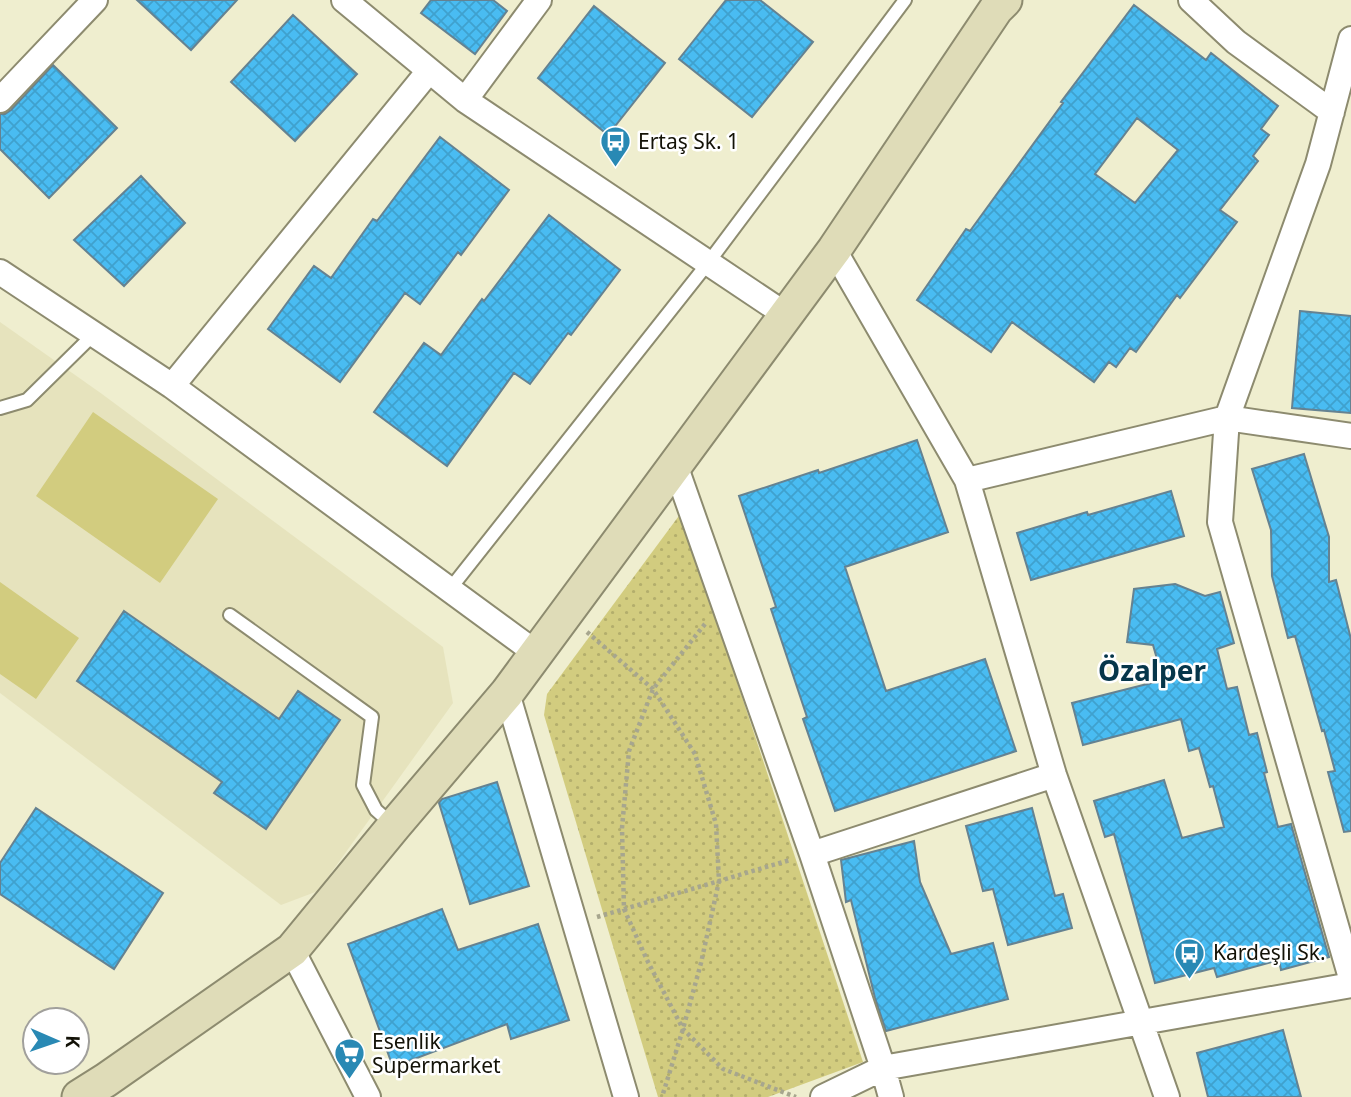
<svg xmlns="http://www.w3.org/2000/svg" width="1351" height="1097" font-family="'Noto Sans',sans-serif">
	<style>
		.built { fill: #e6e3bd }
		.park { fill: url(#park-dots) }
		.pitch { fill: #d2cc7f }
		.building { fill: url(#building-cross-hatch); stroke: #658291; stroke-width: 2; fill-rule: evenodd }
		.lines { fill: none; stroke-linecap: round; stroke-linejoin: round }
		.lane-casing { stroke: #8d8b6f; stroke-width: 16 }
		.street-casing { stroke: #8d8b6f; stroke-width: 28 }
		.secondary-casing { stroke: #8d8b6f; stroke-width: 37 }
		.path { stroke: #a7a68e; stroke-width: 4.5; stroke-dasharray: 3.5 3.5; stroke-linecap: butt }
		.lane { stroke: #fff; stroke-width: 12 }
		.street { stroke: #fff; stroke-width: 24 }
		.secondary { stroke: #dfdcb8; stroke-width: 33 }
		.labels { text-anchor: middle; stroke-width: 5; stroke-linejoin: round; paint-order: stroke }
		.poi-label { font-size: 21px; fill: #131207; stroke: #fff; text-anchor: start }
		.district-label { font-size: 28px; font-weight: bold; fill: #06364a; stroke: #fff }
	</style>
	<defs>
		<pattern id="park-dots" width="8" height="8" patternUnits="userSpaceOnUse" patternTransform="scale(1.75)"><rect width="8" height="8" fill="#d2cc7f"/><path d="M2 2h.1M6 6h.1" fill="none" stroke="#b3ae6c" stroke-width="1.8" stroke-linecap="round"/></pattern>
		<pattern id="building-cross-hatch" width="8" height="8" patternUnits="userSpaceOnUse" patternTransform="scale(1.75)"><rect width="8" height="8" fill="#49bcf2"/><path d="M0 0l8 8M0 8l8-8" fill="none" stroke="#3fa1ce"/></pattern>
	</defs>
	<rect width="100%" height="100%" fill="#efeecf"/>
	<path class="built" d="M 0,322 L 102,394 L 443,647 L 453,703 L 318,891 L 281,905 L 0,693 Z"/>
	<path class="park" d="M 681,513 L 863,1062 L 768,1097 L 658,1097 L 544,715 L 547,694 Z"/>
	<path class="pitch" d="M 93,412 L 218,499 L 160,583 L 36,496 Z
		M 0,582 L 79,638 L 36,699 L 0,674 Z"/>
	<path class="building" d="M 137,0 L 237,0 L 191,50 Z
		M 431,0 L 493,0 L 507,11 L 475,54 L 421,13 Z
		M 726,0 L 760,0 L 813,42 L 752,117 L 679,59 Z
		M 1134,5 L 1206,60 L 1211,53 L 1278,106 L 1261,129 L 1269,135 L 1253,156 L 1258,161 L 1220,210 L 1237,222 L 1180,298 L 1177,295 L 1136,352 L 1130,348 L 1116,367 L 1109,362 L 1094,382 L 1012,322 L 991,352 L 917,300 L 966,229 L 970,231 L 1063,103 L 1061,102 ZM 1137,118 L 1178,150 L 1135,203 L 1095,174 Z
		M 594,6 L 665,63 L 608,135 L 538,78 Z
		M 293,15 L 357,74 L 295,141 L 231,82 Z
		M 53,65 L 117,128 L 49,198 L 0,149 L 0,114 L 5,114 L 11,110 Z
		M 440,137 L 509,190 L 461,255 L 458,252 L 420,304 L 405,293 L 340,382 L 268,329 L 314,266 L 331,278 L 373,219 L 377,221 Z
		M 141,176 L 185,223 L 124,286 L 74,240 Z
		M 549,215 L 620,270 L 571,335 L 568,333 L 530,384 L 514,373 L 447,466 L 374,412 L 424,343 L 441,355 L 482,299 L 484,301 Z
		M 1300,311 L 1351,316 L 1351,413 L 1292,408 Z
		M 917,440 L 948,532 L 845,567 L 886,691 L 985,659 L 1016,751 L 835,811 L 803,719 L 807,717 L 771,609 L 776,607 L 739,496 L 818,470 L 819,473 Z
		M 1304,454 L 1329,537 L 1329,582 L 1336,580 L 1351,639 L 1351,831 L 1344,832 L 1328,772 L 1335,771 L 1324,730 L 1322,731 L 1295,636 L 1288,638 L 1272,576 L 1271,530 L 1252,469 Z
		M 1171,491 L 1184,536 L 1031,580 L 1017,533 L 1087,512 L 1088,515 Z
		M 1175,584 L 1205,596 L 1220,592 L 1234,643 L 1217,649 L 1227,689 L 1237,687 L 1249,735 L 1257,733 L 1267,772 L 1264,773 L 1278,827 L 1291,824 L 1329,957 L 1281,970 L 1279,960 L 1217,977 L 1214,968 L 1155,983 L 1114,834 L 1105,837 L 1094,801 L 1164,780 L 1182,838 L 1224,827 L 1213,786 L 1210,787 L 1199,748 L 1189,751 L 1181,719 L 1083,745 L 1072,703 L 1163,680 L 1153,645 L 1127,642 L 1134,589 Z
		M 124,611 L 279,719 L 298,691 L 340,720 L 266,829 L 214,793 L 222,782 L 77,681 Z
		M 497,782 L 529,886 L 470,904 L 439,803 L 442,799 Z
		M 36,808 L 163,893 L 114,969 L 0,894 L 0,863 Z
		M 1032,808 L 1055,896 L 1063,894 L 1072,928 L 1008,945 L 993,889 L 983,891 L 966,826 Z
		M 914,841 L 920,882 L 951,954 L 993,943 L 1008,999 L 886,1031 L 875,998 L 851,900 L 846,902 L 841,860 Z
		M 442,909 L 458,950 L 538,924 L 569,1020 L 511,1039 L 507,1024 L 393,1067 L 348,944 Z
		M 1283,1030 L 1301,1097 L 1208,1097 L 1197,1053 Z"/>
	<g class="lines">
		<defs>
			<path id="lane" d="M 0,408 L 27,400 L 94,334
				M 450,589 L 708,263 L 905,0
				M 230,615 L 372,717 L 363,785 L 376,810 L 394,826"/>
			<path id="street" d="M 344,0 L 465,100 L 786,315
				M 1191,0 L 1236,42 L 1332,112
				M 1351,39 L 1318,164 L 1227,418 L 1220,522 L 1351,978
				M 0,100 L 95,0
				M 465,100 L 539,0
				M 834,250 L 967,480 L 1054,775 L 1167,1097
				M 0,272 L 172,386 L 536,653
				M 172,386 L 429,71
				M 675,465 L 812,854 L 883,1068 L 1351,985
				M 967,480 L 1227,418 L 1351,436
				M 507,693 L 626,1097
				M 812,854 L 1054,775
				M 292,950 L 368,1097
				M 823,1097 L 883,1068 L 891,1097"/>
			<path id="secondary" d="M 79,1097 L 106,1080 L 292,950 L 394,826 L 507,693 L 834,250 L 996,9 L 1005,0"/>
		</defs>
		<use href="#lane" class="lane-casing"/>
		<use href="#street" class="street-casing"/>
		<use href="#secondary" class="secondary-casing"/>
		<path class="path" d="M 705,624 L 653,689 L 629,751 L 622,828 L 624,909 L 647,960 L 683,1029 L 723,1069 L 796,1097
			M 587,632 L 653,689 L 695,754 L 716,824 L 719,881 L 701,963 L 683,1029 L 662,1097
			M 597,917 L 790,860"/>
		<use href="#lane" class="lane"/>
		<use href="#street" class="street"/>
		<use href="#secondary" class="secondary"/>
	</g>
	<defs>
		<symbol id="bus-pin" viewBox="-11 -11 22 30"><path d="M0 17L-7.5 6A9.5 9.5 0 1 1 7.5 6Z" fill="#2989b4" stroke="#fff"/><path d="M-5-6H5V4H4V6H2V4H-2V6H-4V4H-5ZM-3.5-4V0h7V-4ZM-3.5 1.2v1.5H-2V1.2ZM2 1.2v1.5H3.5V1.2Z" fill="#fff"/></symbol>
		<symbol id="supermarket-pin" viewBox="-11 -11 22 30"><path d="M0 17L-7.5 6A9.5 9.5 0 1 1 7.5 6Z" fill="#2989b4" stroke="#fff"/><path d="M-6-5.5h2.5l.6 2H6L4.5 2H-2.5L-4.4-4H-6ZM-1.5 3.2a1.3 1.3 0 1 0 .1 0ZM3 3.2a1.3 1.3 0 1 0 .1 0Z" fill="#fff"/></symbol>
	</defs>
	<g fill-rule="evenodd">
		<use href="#bus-pin" x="598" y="124" width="35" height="47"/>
		<use href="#bus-pin" x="1172" y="936" width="35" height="47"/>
		<use href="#supermarket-pin" x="332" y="1036" width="35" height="47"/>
	</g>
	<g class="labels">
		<g class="poi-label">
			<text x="638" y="149">Ertaş Sk. 1</text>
			<text x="1213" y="960">Kardeşli Sk.</text>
			<text x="372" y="1049">Esenlik<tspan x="372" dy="24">Supermarket</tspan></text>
		</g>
		<g class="district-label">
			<text x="1152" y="681">Özalper</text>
		</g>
	</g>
	<g transform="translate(56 1041) rotate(92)"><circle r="33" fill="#ffffff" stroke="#a1a09c" stroke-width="2"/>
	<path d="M0-5L12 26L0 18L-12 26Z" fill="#2989b4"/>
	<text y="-10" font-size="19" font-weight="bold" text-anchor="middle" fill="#131207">K</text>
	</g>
</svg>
